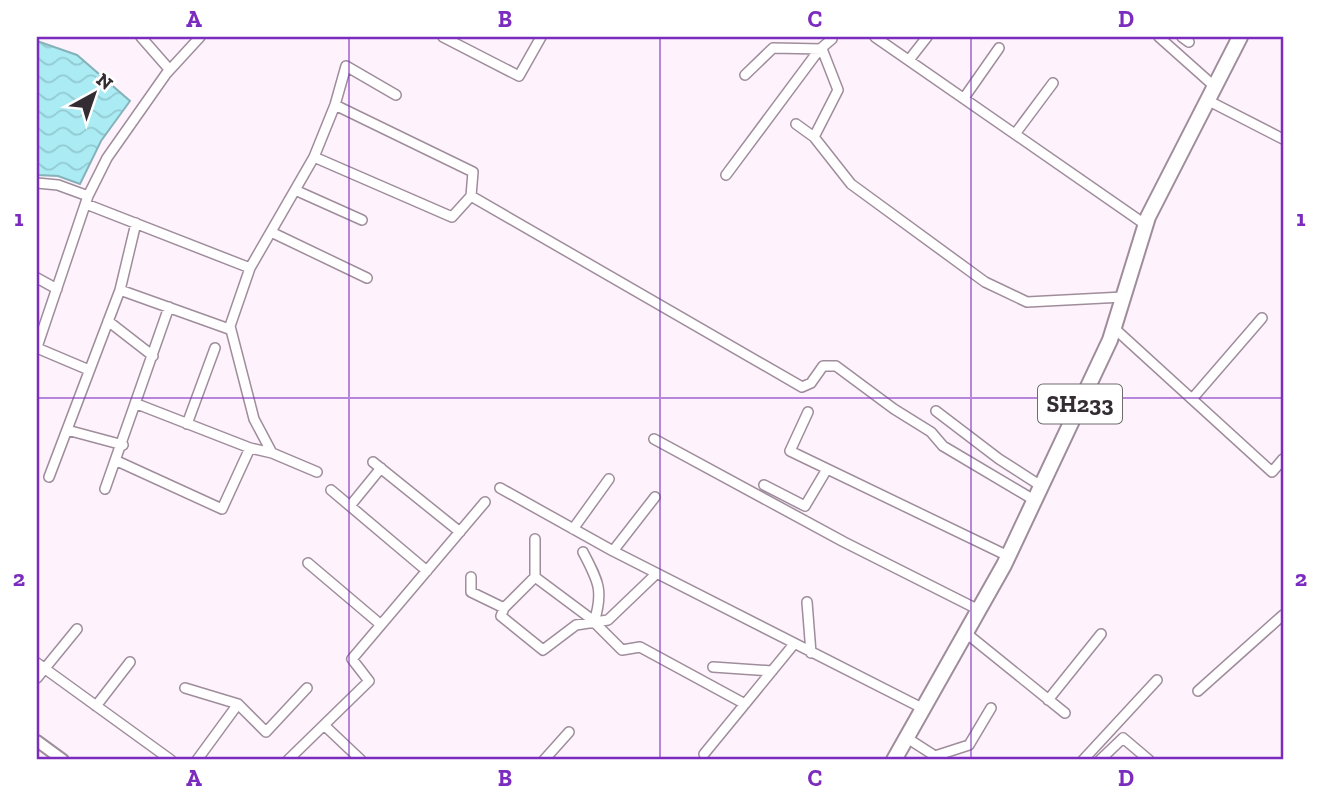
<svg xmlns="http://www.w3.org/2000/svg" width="1320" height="797" font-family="'Zilla Slab',serif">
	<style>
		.water { fill: url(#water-waves); stroke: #86b2ba; stroke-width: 2 }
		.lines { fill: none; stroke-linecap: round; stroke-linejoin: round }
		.minor-casing { stroke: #9f8d9c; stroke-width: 12 }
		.tertiary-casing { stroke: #9f8d9c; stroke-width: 14 }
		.primary-casing { stroke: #9f8d9c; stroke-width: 18 }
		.minor { stroke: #fff; stroke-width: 9 }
		.tertiary { stroke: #fff; stroke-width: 10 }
		.primary { stroke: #fff; stroke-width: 14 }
		.grid { fill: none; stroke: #7b2cbf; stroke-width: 2; stroke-opacity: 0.55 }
		.labels { text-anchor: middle; stroke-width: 5; stroke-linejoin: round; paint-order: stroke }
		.shield { fill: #fff; stroke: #706b70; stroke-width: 2 }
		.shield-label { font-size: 23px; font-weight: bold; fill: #332c32 }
		.neatline { fill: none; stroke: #7b2cbf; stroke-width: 2.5 }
		.grid-label { font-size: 23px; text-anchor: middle; font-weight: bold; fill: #7b2cbf }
	</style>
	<defs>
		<pattern id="water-waves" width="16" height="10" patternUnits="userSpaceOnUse" patternTransform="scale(1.75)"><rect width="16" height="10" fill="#aaebf4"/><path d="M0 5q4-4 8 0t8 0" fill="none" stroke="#93cad2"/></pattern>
	</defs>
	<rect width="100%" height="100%" fill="#fef2fc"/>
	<path class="water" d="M 37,41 L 77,55 L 130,101 L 101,141 L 80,184 L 58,176 L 37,175 Z"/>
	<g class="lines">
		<defs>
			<path id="minor" d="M 141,37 L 169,69
				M 443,37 L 519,76 L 541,37
				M 875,37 L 1146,225
				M 1159,37 L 1214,86
				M 1182,37 L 1189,42
				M 909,60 L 927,37
				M 745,75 L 773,48 L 822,49 L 838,90 L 814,137
				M 964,98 L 999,48
				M 1207,100 L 1283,139
				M 335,105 L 473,172 L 471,196 L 802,387 L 811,383 L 823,366 L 836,366 L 894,409 L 931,432 L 943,446 L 1034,500
				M 796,124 L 814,137 L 851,184 L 985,282 L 1027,302 L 1123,297
				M 1015,134 L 1053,83
				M 314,157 L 452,217 L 471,196
				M 726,175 L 819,50 L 832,39
				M 37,183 L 58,185 L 88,196
				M 295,190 L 362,220
				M 86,204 L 250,268
				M 271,232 L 367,278
				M 37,278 L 57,289
				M 120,290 L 136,223
				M 108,321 L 153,356
				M 230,326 L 254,419 L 272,453 L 317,472
				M 1114,328 L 1272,472 L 1283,459
				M 37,347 L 88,196 L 107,158 L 166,74 L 200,37
				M 37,348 L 89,370
				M 1192,399 L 1262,318
				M 137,404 L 250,448 L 272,453
				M 936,411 L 999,459 L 1041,486
				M 808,412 L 790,451 L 1008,556
				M 187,424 L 215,348
				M 67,430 L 123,445
				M 654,439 L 844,542 L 979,610
				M 117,461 L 222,509 L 250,448
				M 373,462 L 460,532
				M 49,477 L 120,290 L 229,329 L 250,268 L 314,157 L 335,105 L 346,66 L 396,95
				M 764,485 L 805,506 L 827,469
				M 500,488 L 613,551 L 924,709
				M 105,489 L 169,307
				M 331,490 L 427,571
				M 350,506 L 381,468
				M 573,529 L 609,479
				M 613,551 L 655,497
				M 583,552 C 598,581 604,590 594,622
				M 308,563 L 380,624
				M 471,577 L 471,592 L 504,608 L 501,616 L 543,650 L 576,625 L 608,620 L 656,574
				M 535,577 L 590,618 L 622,650 L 640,647 L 745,704
				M 807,602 L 811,653
				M 504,608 L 535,577 L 535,539
				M 966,633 L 1065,713
				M 37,663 L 171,760
				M 713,667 L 772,671
				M 37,678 L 77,629
				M 185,688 L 238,704 L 266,732 L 307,688
				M 1198,691 L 1283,615
				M 1048,700 L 1101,634
				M 96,706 L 130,662
				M 324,725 L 361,760
				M 907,738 L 935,756
				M 704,754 L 794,644
				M 197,760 L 238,704
				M 288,760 L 369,681 L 352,659 L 485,502
				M 544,760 L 569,732
				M 935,760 L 935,756 L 969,745 L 991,708
				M 1083,760 L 1157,680
				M 1100,760 L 1123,738 L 1149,760"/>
			<path id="tertiary" d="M 37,741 L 63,760"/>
			<path id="primary" d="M 894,760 L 1004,565 L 1110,340 L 1148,217 L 1240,37"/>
		</defs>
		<use href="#minor" class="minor-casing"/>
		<use href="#tertiary" class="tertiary-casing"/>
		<use href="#primary" class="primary-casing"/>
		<use href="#minor" class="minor"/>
		<use href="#tertiary" class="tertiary"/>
		<use href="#primary" class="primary"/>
	</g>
	<path class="grid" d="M 349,37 L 349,760M 660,37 L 660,760M 971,37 L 971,760M 37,398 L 1283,398"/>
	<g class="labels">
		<rect class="shield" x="1038" y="384.5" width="84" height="39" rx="5"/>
		<g class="shield-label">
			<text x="1080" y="412">SH233</text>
		</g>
	</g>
	<rect width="1320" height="797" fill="none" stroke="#ffffff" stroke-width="77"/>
	<g transform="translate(94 94) rotate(40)" stroke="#ffffff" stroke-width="5" paint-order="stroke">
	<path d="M0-5L12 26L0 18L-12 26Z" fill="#332c32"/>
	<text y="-10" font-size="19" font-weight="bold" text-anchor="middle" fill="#332c32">N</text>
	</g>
	<rect x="38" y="38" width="1244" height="720" class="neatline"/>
	<g class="grid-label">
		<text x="194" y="27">A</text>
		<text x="505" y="27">B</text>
		<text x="815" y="27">C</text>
		<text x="1126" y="27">D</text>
		<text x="19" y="226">1</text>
		<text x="1301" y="226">1</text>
		<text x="19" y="586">2</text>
		<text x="1301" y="586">2</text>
		<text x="194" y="786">A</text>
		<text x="505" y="786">B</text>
		<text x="815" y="786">C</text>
		<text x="1126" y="786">D</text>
	</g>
</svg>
